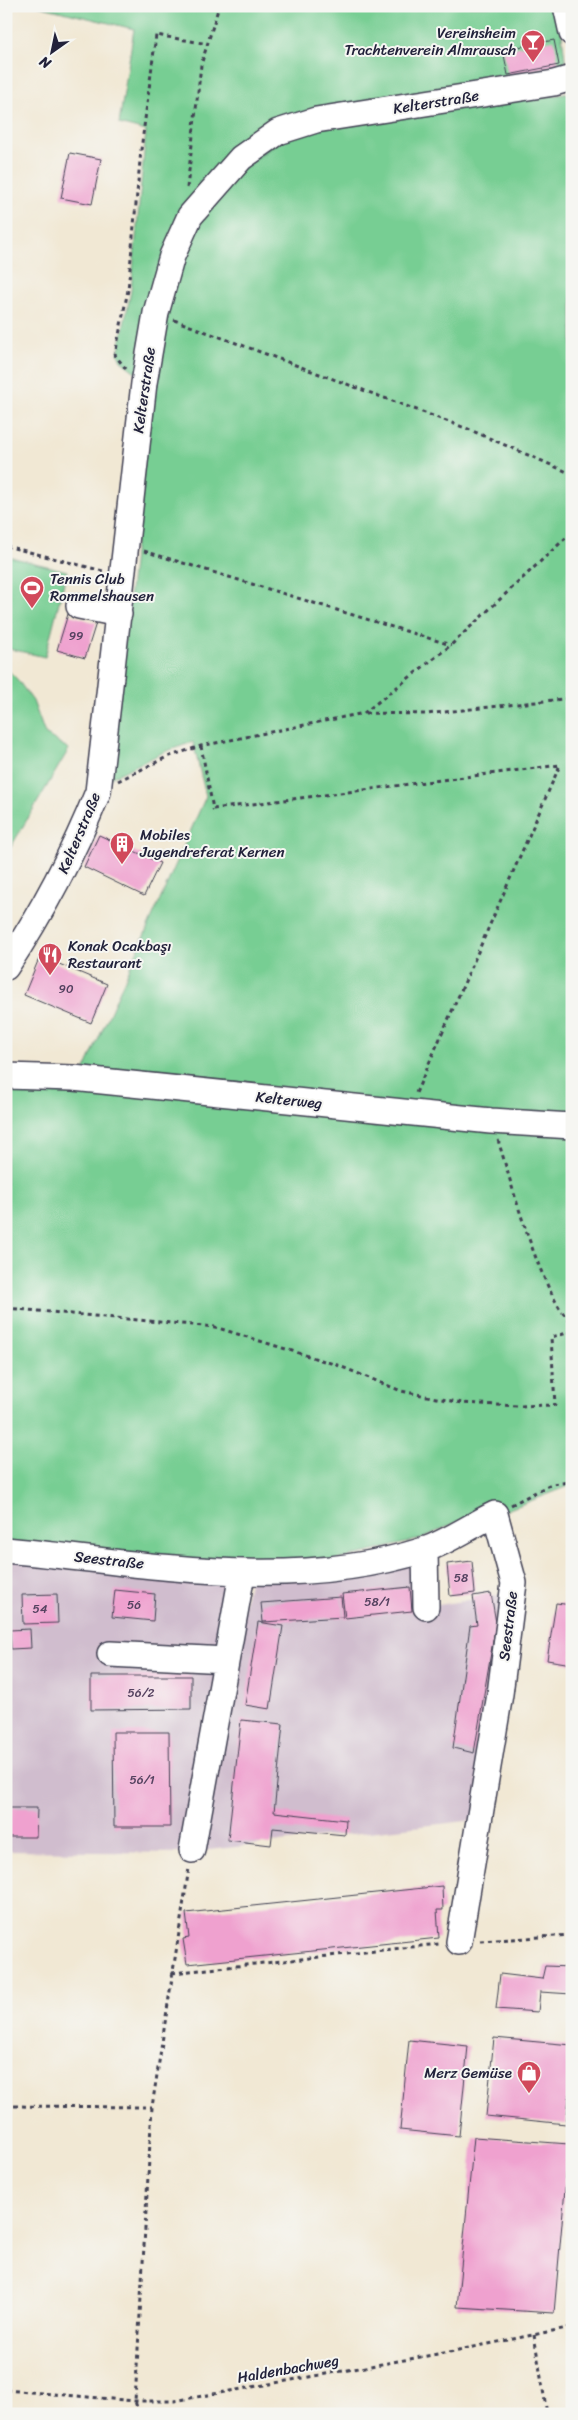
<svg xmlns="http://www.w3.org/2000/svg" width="578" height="2420" font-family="Sriracha,sans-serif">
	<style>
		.industrial { fill: #d0bdce }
		.green { fill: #77ce93; stroke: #4c7867 }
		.building { fill: #efa1cf }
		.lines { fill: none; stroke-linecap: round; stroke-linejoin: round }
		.minor-casing { stroke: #414052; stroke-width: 28 }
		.path { stroke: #414052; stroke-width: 3; stroke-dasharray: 4 4; stroke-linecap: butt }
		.minor { stroke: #fff; stroke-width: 25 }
		.labels { text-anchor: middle; stroke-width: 4; stroke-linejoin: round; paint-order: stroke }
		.number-label { font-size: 12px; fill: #554260 }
		.poi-label { font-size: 15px; fill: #22223b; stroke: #f6f6f2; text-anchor: start }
		.street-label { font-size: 15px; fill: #22223b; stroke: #f6f6f2 }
	</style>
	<rect width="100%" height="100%" fill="#f6f6f2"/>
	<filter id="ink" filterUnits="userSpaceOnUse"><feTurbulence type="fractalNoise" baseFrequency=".02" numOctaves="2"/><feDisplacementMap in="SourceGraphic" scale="10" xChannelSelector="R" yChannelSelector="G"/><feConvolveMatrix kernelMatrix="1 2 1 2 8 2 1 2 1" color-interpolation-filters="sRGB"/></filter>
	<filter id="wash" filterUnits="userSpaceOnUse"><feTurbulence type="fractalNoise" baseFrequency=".0096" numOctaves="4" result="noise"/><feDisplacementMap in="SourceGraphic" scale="20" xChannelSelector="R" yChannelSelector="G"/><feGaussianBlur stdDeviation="1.12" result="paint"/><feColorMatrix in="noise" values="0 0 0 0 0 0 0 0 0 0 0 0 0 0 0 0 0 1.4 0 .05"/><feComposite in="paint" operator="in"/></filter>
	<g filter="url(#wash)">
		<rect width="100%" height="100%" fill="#f1e8d4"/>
		<path class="industrial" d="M 6,1556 L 233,1579 L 186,1853 L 6,1851 Z
			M 415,1562 L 426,1607 L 505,1594 L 475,1820 L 200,1851 L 249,1581 Z"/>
		<path class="green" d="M 38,6 L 558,6 L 566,66 L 557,77 L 316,114 L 183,213 L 138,374 L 121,361 L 118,354 L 131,291 L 146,131 L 119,124 L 134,29 Z
			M 572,93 L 572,1485 L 504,1511 L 499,1502 L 421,1539 L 337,1560 L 238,1566 L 6,1545 L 6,1083 L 78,1085 L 206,796 L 193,742 L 164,752 L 110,778 L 152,386 L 180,259 L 201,211 L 246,164 L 280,140 L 317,128 Z
			M 6,556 L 67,571 L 45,657 L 6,648 Z
			M 6,668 L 17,679 L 33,701 L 45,734 L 69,749 L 6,855 Z"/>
		<g id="blocks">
			<path class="building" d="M 554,40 L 559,65 L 508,75 L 503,50 Z
				M 70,153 L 101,159 L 92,204 L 61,198 Z
				M 68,614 L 96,623 L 85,658 L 57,650 Z
				M 99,835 L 160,863 L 144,896 L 84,867 Z
				M 40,956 L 107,984 L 91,1023 L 24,995 Z
				M 472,1561 L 475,1593 L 450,1596 L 447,1564 Z
				M 410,1587 L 412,1611 L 345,1618 L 342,1594 Z
				M 115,1590 L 155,1594 L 153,1621 L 112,1617 Z
				M 491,1593 L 496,1623 L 474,1753 L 453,1748 L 470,1626 L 477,1625 L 473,1596 Z
				M 57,1594 L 58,1623 L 23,1624 L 22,1595 Z
				M 341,1597 L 343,1617 L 263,1622 L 261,1603 Z
				M 556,1603 L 572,1605 L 572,1664 L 547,1660 Z
				M 258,1622 L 283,1626 L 270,1709 L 245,1705 Z
				M 30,1629 L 31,1648 L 11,1649 L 10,1630 Z
				M 91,1676 L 191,1676 L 191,1709 L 91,1710 Z
				M 241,1720 L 283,1724 L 274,1812 L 346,1820 L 345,1835 L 273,1828 L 271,1845 L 228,1840 Z
				M 113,1732 L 169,1732 L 170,1827 L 114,1827 Z
				M 6,1808 L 37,1808 L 36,1837 L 6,1837 Z
				M 442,1886 L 443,1910 L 437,1910 L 439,1938 L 187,1964 L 183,1939 L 189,1938 L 186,1913 Z
				M 545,1966 L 572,1967 L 572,1994 L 540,1992 L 538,2012 L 496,2009 L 500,1974 L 542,1979 Z
				M 494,2038 L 572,2045 L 572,2071 L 566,2124 L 486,2116 Z
				M 409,2040 L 468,2046 L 459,2136 L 400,2130 Z
				M 474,2137 L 569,2144 L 554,2313 L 457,2307 Z"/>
		</g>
	</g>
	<g filter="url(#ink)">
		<use href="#blocks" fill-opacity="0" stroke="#414052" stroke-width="1"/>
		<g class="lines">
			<defs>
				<path id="minor" d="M 566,6 L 572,33
					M 79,606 L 119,614
					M 6,967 C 43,911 73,854 98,792 L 144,383 L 156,313 L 172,256 L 190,216 L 241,158 L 278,132 L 316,120 L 554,83 L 572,78
					M 6,1076 L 73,1078 L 491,1121 L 572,1126
					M 425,1549 L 426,1607
					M 6,1550 C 144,1563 288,1593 424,1550 C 448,1542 472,1525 495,1514 L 514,1583 L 500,1694 L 459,1942
					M 110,1654 L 226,1660
					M 192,1850 L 242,1574"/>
			</defs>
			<use href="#minor" class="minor-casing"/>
			<path class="path" d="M 187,188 L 201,65 L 219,6
				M 174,320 L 468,429 L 572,474
				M 126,369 L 115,355 L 128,290 L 141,150 L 156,35 L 208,44
				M 6,546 L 103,571
				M 144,551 L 451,645
				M 365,713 L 426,714 L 572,698
				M 201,746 L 213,809 L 560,765 L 416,1093
				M 118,781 L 167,757 L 201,746 L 364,713 L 451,645 L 572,532
				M 498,1140 C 511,1182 542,1298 572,1323
				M 6,1308 L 215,1327 L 337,1365 L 401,1391 L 462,1403 L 517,1406 L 555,1405 L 551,1337 L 572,1332
				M 511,1505 L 551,1484 L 572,1482
				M 480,1941 L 572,1935
				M 172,1973 L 439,1944
				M 6,2106 L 152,2107
				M 534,2335 L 547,2414
				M 6,2390 L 135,2401 L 174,2401 L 449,2352 L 572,2327
				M 139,2414 L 135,2401 L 152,2107 L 189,1868"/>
			<use href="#minor" class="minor"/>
		</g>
	</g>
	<defs>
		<symbol id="bar-pin" viewBox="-11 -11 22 30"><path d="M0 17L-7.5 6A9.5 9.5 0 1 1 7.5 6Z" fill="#d1495b" stroke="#f6f6f2"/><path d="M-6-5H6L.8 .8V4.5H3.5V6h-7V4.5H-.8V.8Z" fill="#fff"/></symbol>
		<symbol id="stadium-pin" viewBox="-11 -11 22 30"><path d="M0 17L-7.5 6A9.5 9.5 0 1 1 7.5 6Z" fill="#d1495b" stroke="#f6f6f2"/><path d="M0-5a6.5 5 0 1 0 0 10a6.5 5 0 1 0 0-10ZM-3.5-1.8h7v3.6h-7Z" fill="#fff"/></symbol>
		<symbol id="building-pin" viewBox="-11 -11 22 30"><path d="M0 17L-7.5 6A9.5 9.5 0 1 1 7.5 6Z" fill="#d1495b" stroke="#f6f6f2"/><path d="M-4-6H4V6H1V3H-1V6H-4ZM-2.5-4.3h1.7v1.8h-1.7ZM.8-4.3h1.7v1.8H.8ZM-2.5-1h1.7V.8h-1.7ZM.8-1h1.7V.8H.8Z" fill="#fff"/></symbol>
		<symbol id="restaurant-pin" viewBox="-11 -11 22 30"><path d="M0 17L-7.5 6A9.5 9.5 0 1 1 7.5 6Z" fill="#d1495b" stroke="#f6f6f2"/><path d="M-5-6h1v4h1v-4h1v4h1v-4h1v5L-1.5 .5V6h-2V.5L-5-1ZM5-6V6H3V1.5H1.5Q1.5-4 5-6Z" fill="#fff"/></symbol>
		<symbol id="shop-pin" viewBox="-11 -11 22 30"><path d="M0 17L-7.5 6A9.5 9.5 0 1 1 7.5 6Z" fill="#d1495b" stroke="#f6f6f2"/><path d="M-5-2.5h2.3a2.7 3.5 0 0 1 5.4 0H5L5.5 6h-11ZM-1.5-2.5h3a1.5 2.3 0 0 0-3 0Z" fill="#fff"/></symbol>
	</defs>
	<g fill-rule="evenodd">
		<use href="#bar-pin" x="519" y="28" width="28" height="38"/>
		<use href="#stadium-pin" x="18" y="574" width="28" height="38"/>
		<use href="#building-pin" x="108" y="830" width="28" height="38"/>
		<use href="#restaurant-pin" x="36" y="941" width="28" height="38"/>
		<use href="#shop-pin" x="515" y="2059" width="28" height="38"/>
	</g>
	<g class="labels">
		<g class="number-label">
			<text x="76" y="640">99</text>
			<text x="66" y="993">90</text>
			<text x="461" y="1582">58</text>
			<text x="377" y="1606">58/1</text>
			<text x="134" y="1609">56</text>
			<text x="40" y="1613">54</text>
			<text x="141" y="1697">56/2</text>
			<text x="142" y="1784">56/1</text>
		</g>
		<g class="poi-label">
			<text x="516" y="38" text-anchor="end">Vereinsheim<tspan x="516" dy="17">Trachtenverein Almrausch</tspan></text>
			<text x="50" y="584">Tennis Club<tspan x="50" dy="17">Rommelshausen</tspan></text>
			<text x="140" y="840">Mobiles<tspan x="140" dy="17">Jugendreferat Kernen</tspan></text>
			<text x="68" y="951">Konak Ocakbaşı<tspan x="68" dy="17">Restaurant</tspan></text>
			<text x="512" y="2078" text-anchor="end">Merz Gemüse</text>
		</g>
		<g class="street-label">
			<text transform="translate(436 102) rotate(-9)" y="5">Kelterstraße</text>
			<text transform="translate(144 390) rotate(-82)" y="5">Kelterstraße</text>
			<text transform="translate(79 833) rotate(-67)" y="5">Kelterstraße</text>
			<text transform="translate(289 1100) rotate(6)" y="5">Kelterweg</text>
			<text transform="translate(109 1560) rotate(6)" y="5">Seestraße</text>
			<text transform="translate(508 1626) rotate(-83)" y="5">Seestraße</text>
			<text transform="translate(288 2369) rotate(-10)" y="5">Haldenbachweg</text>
		</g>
	</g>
	<rect width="578" height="2420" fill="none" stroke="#f6f6f2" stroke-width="25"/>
	<g transform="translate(52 52) rotate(213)" stroke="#f6f6f2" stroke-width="4" paint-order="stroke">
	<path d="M0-4L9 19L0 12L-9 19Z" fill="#22223b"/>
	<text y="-8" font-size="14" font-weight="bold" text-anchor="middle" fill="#22223b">N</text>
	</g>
</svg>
